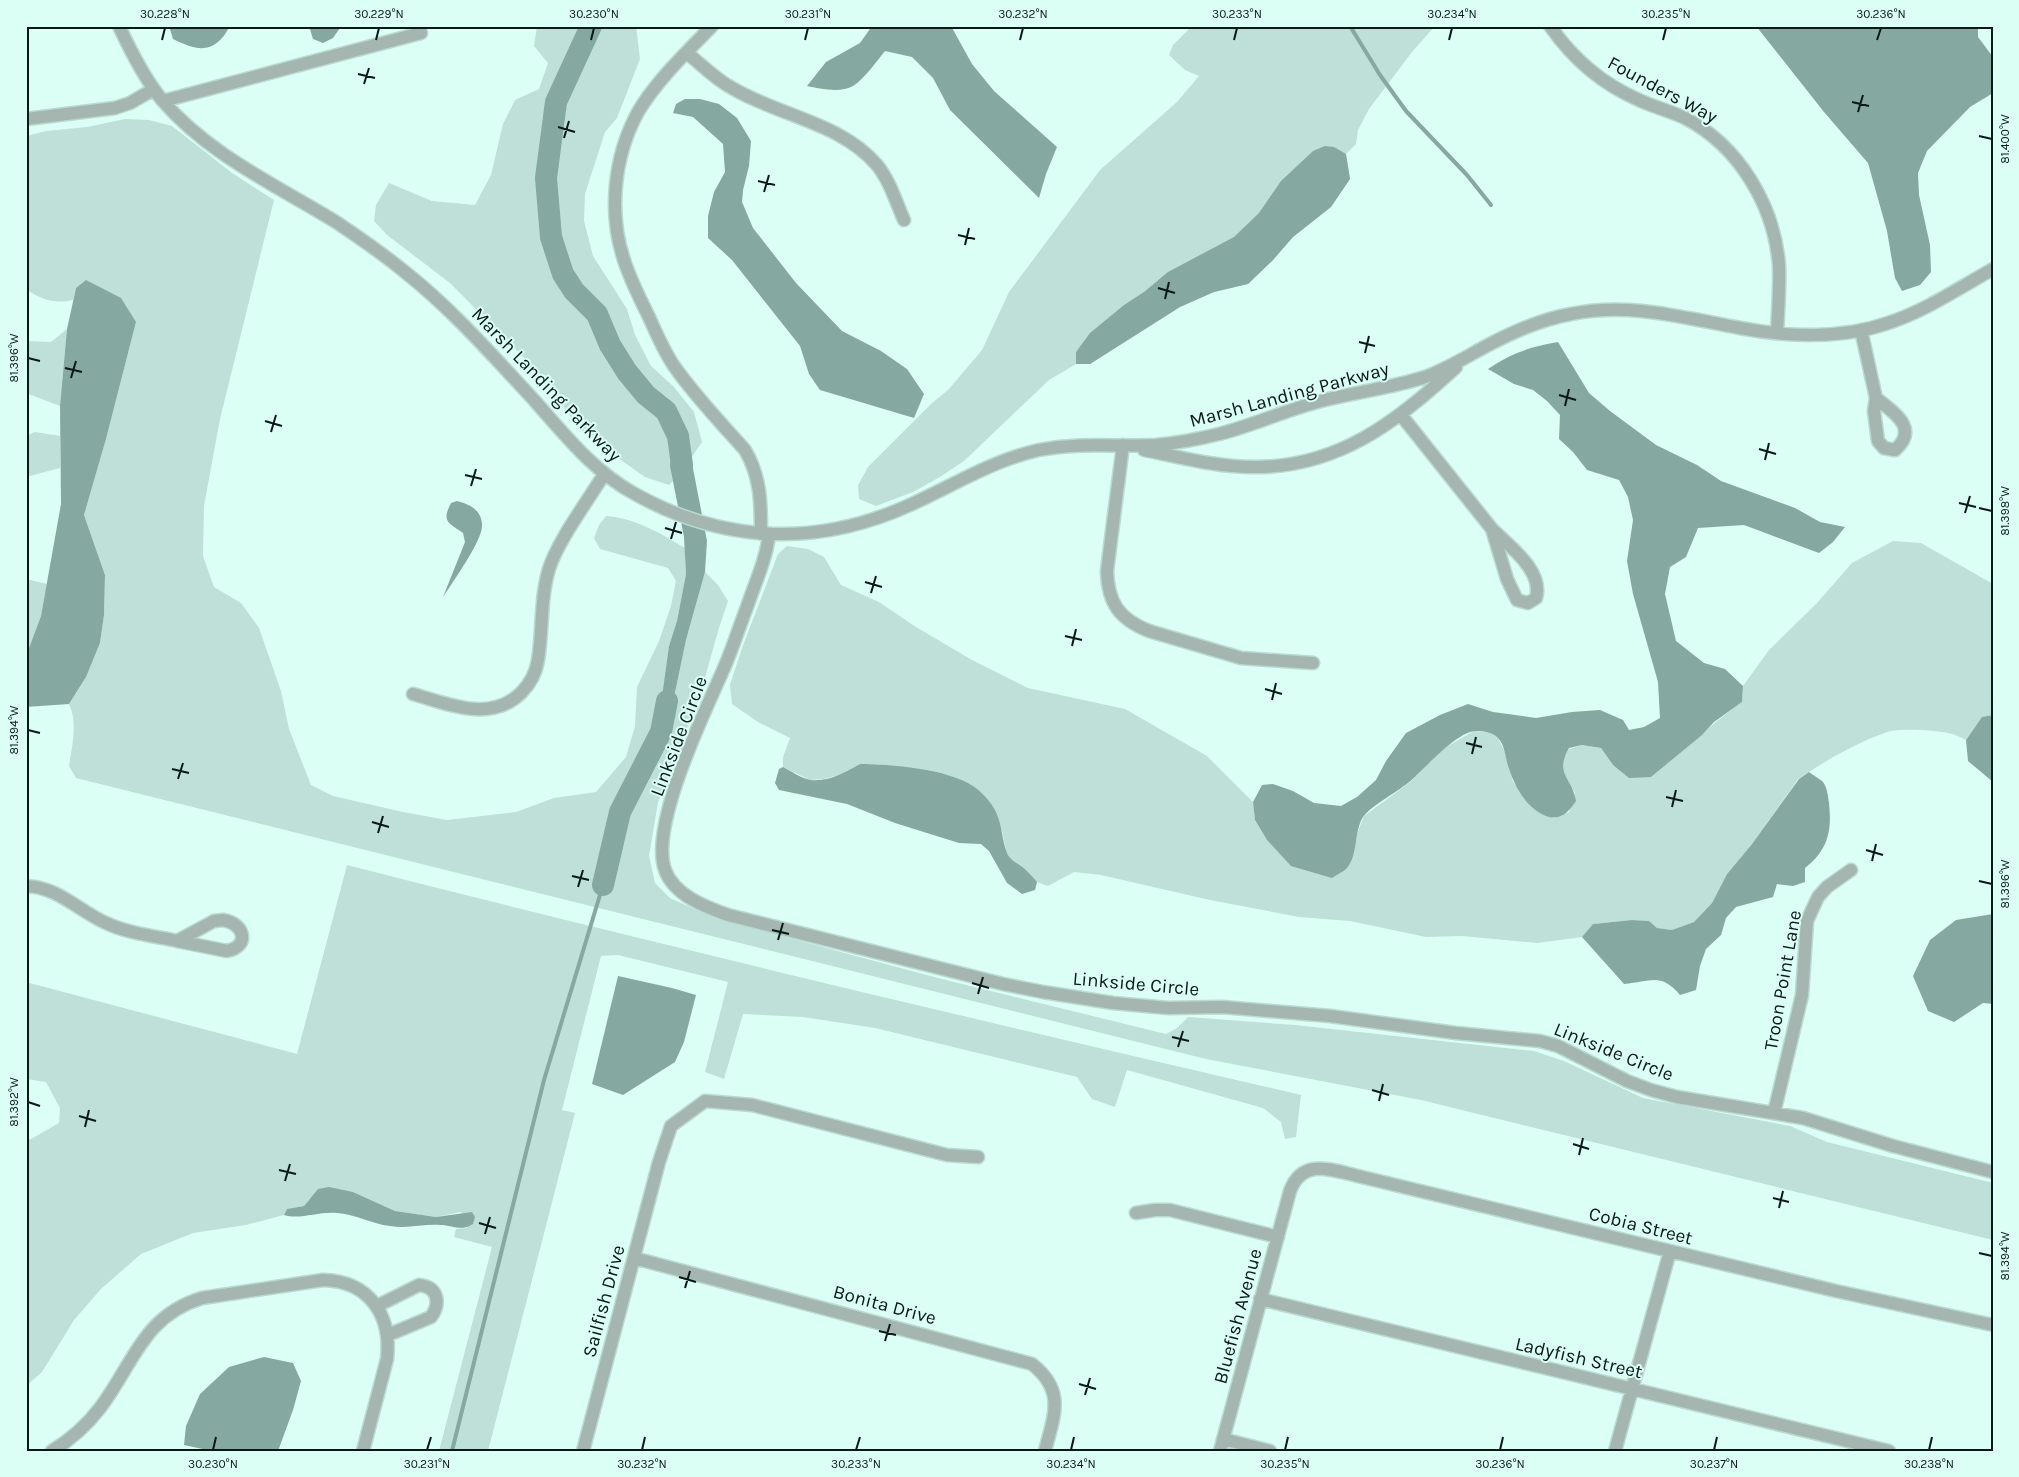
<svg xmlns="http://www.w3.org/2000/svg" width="2019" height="1477" font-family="Karla,sans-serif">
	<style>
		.green { fill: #bee0d8 }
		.water { fill: #85a9a0 }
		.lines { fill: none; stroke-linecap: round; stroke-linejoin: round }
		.stream { stroke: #85a9a0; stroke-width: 4 }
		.river { stroke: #85a9a0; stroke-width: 22 }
		.minor-casing { stroke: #b9d9d1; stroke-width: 15 }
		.minor { stroke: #a5b5b0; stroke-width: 12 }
		.ticks { fill: none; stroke: #081916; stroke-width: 2 }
		.labels { text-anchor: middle; stroke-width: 4; stroke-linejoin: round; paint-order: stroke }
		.street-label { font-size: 19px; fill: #081916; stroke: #dbfef5 }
		.neatline { fill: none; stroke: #081916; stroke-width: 2 }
		.ticks-label { font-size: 12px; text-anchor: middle; fill: #081916 }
	</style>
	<rect width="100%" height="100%" fill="#dbfef5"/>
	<path class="green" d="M 537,26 L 636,26 L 640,59 L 617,118 L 605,132 L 585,194 L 584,221 L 593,256 L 627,309 L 635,335 L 651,366 L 673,386 L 694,412 L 702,442 L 691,458 L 686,445 L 678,437 C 669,453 670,463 673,481 L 669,485 L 645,477 L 597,443 L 579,428 L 565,409 L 560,394 L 450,283 L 387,235 L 374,221 L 376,205 L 389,183 L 432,201 L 475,205 L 491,175 L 503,124 L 515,100 L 539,89 L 548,63 L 534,46 Z
		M 1192,26 L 1435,26 L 1412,52 L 1369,109 L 1358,130 L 1356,144 L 1346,154 L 1350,179 L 1331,207 L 1293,237 L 1273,260 L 1248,284 L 1214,292 L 1180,307 L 1090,364 L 1076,364 L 1049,380 L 964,461 L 940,477 L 913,492 L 876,506 L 859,499 L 858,485 L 868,467 L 931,404 L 949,389 L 982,350 L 1009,292 L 1100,170 L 1177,102 L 1199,76 L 1185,70 L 1169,55 L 1173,45 Z
		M 125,119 L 149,120 L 172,126 L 232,173 L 274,200 L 220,419 L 204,506 L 203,556 L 214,587 L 241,603 L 259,628 L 281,691 L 289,729 L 311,785 L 333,796 L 403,812 L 447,820 L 516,812 L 554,798 L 596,792 L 626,757 L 635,726 L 637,687 L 659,641 L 671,606 L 676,581 L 668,568 L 600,549 L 594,538 L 599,525 L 606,516 C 635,518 660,533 685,548 L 686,574 L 677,621 L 669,646 L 661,731 L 668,726 L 686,640 L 705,572 L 718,585 L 728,601 L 719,628 L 700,695 L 658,802 L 649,856 L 655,883 L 670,898 L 714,918 L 938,978 L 1166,1034 L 1177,1028 L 1188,1017 L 1295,1025 L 1534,1051 L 1564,1061 L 1643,1098 L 1790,1126 L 1827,1142 L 1993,1183 L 1993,1240 L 1421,1100 L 1206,1059 L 76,778 L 69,766 C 72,746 78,723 69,704 L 86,677 L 100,643 L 104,615 L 105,575 L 84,515 L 106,439 L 136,322 L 76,288 L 73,300 C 54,304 42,300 26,289 L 26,212 L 29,211 L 26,199 L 26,136 L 46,131 L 87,127 Z
		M 67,329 L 60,406 L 26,393 L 26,341 L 51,342 Z
		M 35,432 L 60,436 L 60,468 L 26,477 L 26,436 Z
		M 1893,541 L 1921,543 L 1993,584 L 1993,715 L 1982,717 L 1966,740 C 1960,737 1954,734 1948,733 C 1933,730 1901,728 1887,732 C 1856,743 1825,761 1798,779 L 1752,844 L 1727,874 L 1712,903 L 1694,922 L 1672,930 L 1657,928 L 1649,921 L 1632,920 L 1593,924 L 1582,937 L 1538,943 L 1462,936 L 1426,937 L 1350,921 L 1299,917 L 1210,900 L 1101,875 L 1074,872 L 1048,886 L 1037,882 L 1026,870 L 1014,863 L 1007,854 L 1002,831 L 950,776 L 924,770 L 878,764 L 860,764 L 842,774 L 824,779 L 810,780 L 783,767 L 783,757 L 790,738 L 758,722 L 732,704 L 730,685 L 742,648 L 778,554 L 787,546 L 808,549 L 824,557 L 841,585 L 879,602 L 916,627 L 972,660 L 1028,688 L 1125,709 L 1207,756 L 1253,802 L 1255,820 L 1267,840 L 1291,865 L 1354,854 L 1355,839 L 1364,816 L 1409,783 L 1441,750 L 1474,731 L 1489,732 L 1498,738 L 1505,752 L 1513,782 L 1542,814 L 1554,818 L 1569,812 L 1575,793 C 1564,773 1557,769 1569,749 L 1582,745 L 1601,748 L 1613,765 L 1651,777 C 1682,752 1710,725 1742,702 L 1743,686 L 1769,650 L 1817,603 L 1852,563 Z
		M 26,579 L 47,584 L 41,616 L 26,656 Z
		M 347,865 C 664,946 982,1021 1301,1095 L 1296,1137 L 1285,1139 L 1281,1122 L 1263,1108 L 1127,1070 L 1115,1107 L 1092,1099 L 1077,1077 L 875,1028 L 803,1017 L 743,1014 L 724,1079 L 705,1072 L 728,982 L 618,955 L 601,956 L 562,1110 L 575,1113 L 488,1451 L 439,1451 L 492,1247 L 454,1237 L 456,1229 L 467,1228 L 461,1212 L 436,1217 L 395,1211 L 353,1192 L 310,1198 L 304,1206 L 287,1209 L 284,1215 L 246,1225 L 193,1233 L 141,1254 L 101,1289 L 74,1320 L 42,1372 L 26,1386 L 26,1139 L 31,1139 L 59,1123 L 60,1108 L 46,1082 L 26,1079 L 26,982 L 297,1054 Z"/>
	<path class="water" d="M 169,26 L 230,26 C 215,54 199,52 173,39 Z
		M 309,26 L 339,26 L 340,28 L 333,38 L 323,43 L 313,39 Z
		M 872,26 L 951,26 L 972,64 L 994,91 L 1057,147 L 1046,174 L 1039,198 L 950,110 L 933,78 L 912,57 L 885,51 C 877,61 864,79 853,86 C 841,93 820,89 807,86 L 826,62 L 860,43 Z
		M 1756,26 L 1978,26 L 1978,37 L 1993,57 L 1993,93 L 1970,107 L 1927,151 L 1918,173 L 1919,195 L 1930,245 L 1931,272 L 1920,285 L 1902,291 L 1895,278 L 1887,231 L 1868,163 L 1824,112 Z
		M 685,99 L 700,99 L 719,104 L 737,118 L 751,141 L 749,166 L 743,190 L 742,202 L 753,228 L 796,283 L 842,331 L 881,351 L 907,369 L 924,394 L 914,418 L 820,390 L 809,374 L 800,346 L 732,260 L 708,238 L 708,216 L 714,192 L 725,172 L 723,144 L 693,117 L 673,113 L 676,104 Z
		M 1325,146 L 1334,147 L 1346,154 L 1350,179 L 1331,207 L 1293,237 L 1273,260 L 1248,284 L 1214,292 L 1180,307 L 1090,364 L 1076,364 L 1076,352 L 1090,333 L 1124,305 L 1144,292 L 1168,272 L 1234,237 L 1259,213 L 1281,181 L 1313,151 Z
		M 86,280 L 121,298 L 136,322 L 106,439 L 84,515 L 105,575 L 104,615 L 100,643 L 86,677 L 69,704 L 26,707 L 26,656 L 41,616 L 61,504 L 60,406 L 67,329 L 76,288 Z
		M 1558,342 L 1589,393 L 1610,411 L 1656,445 L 1697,465 L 1721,481 L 1795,508 L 1820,522 L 1845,527 L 1833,542 L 1819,553 L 1744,525 L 1698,528 L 1686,557 L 1670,567 L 1665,594 L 1676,641 L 1704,663 L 1725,669 L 1743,686 L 1742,702 L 1714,722 L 1702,735 L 1651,777 L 1629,778 L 1613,765 L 1601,748 L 1582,745 L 1569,748 C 1554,775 1572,776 1576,801 C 1570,810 1562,820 1549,817 C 1526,810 1513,784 1507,762 C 1505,754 1504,744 1498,738 C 1492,732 1484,731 1477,731 C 1457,730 1423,771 1408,783 C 1397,792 1371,806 1363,817 C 1353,833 1359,857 1345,870 C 1341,873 1336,875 1332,878 L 1291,866 L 1267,840 L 1255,820 L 1253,802 L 1262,785 L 1273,784 L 1293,791 L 1314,803 L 1341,806 L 1357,797 L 1376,780 L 1386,761 L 1406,733 L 1440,715 L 1468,704 L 1493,712 L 1536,718 L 1572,712 L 1600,710 L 1623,720 L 1629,730 L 1644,727 L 1660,718 L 1658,682 L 1633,594 L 1627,561 L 1633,520 L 1628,497 L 1619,480 L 1587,470 L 1573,452 L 1559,439 L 1560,415 L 1547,401 L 1533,390 L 1514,384 L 1488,369 C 1512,353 1529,347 1558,342 Z
		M 678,436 L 686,445 L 691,458 L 707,541 L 705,572 L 686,640 L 668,726 L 661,732 L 658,726 L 669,646 L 677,621 L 686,574 L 684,537 L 670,466 L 672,448 Z
		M 457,501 C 469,504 482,510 482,525 C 483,540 452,583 443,597 L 465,542 L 463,533 C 449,523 441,522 451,503 Z
		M 1993,715 L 1993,782 L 1968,761 L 1966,740 L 1982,717 Z
		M 860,764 C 890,764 948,769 973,786 C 982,792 991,802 996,812 C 1002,825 1002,840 1007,853 C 1011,862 1020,864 1027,871 C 1030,874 1034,878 1037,882 L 1035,890 L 1022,894 L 1007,883 L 989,851 L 981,844 L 959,843 L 895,823 L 847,804 L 779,790 L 775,783 L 779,769 L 783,767 C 791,771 802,779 811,780 C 829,782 846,772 860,764 Z
		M 1809,772 C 1813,775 1818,778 1822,781 C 1827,786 1828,796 1829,803 C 1832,831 1828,850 1805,868 L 1805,882 L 1793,886 L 1777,884 L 1773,897 L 1736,907 L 1726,918 L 1721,935 L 1706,949 L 1700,966 L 1696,990 L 1680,995 C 1660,972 1651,982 1624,984 L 1582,937 L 1593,924 L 1632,920 L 1649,921 L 1657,928 L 1672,930 L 1694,922 L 1712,903 L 1727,874 L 1752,844 L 1799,779 Z
		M 1993,914 L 1993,1004 L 1983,1003 L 1954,1022 L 1928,1011 L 1913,976 L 1930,940 L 1956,920 Z
		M 618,976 L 672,988 L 696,995 L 684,1042 L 675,1062 L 623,1095 L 592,1084 Z
		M 329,1187 L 353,1192 L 395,1211 L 436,1217 L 472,1212 L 475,1217 L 473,1224 C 461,1232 453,1225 440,1225 C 423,1224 407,1229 390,1226 C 372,1224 355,1214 337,1213 C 319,1211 300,1220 284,1215 L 287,1209 L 304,1206 L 318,1189 Z
		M 264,1357 L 293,1363 L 301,1381 L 293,1410 L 278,1451 L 212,1451 L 184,1445 L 186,1426 L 200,1394 L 229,1367 Z"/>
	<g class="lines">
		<path class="stream" d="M 1350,26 L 1380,75 L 1406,111 L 1467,175 L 1491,205
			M 452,1451 L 544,1080 L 603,885"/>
		<path class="river" d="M 591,26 L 556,102 L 546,178 L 551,237 L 563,274 L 574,291 L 597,314 L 610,345 L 627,372 L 646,395 L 666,411 L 678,436 L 682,465
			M 603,885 L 620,812 L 661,732 L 667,701"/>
		<defs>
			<path id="minor" d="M 119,26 C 131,52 144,78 162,100 C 209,155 276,185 336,222 C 360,238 383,254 405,272 C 453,310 493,356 534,400 C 564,434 594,472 635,494 C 725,544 819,547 912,504 C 954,485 993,460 1039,450 C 1078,442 1117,447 1156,445 C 1177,443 1199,439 1219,434 C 1254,425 1286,410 1321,401 C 1356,392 1391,388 1425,377 C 1449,368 1469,355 1492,343 C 1517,330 1543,319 1571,314 C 1630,302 1684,318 1740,328 C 1787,337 1843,339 1888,323 C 1925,311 1959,288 1993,269
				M 712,26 C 686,53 657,80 638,112 C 614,156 608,212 624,260 C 630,279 639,297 648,315 C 656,332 663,350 674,366 C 695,396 721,423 745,450 C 761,477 761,504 761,534
				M 1550,26 C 1573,59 1602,84 1639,100 C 1654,107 1670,111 1685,118 C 1739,146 1774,205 1779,265 C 1780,288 1778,311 1777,333
				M 687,53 C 702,65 715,79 732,88 C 779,116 840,122 877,165 C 890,181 896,202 904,220
				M 163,101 L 421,33
				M 26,119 L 115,108 L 130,103 L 154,89
				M 1861,330 L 1876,398 L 1874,411 L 1878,441 L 1884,448 L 1895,450 C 1920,428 1893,412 1876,398
				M 1401,415 L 1492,529 L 1507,579 L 1517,600 L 1528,603 L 1536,598 C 1544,571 1509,546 1492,529
				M 1123,445 L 1107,571 C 1108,603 1119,619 1149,631 L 1241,658 L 1313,663
				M 1144,450 C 1180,457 1216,467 1253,467 C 1337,468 1397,422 1456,367
				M 769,535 C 766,560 755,583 747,607 C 739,627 733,648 724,668 C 705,712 649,825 665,870 C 674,895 705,907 728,915 L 1003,984 L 1043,992 L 1113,1003 L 1168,1008 L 1222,1007 L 1330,1016 L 1456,1033 L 1540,1041 L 1558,1046 L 1627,1081 L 1651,1090 L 1677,1097 L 1803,1118 L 1893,1146 L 1993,1172
				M 413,694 C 448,704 490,723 521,693 C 530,684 536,673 538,660 C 543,630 540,599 549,569 C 558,540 588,501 604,474
				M 26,886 C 58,887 79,911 106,923 C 127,933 154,936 177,941
				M 223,920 C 244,923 251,946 227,951 L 177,941 L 214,921 Z
				M 1774,1113 L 1802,995 L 1807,921 L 1818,897 L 1827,887 L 1851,870
				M 1136,1213 L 1155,1210 L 1170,1210 L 1278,1237
				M 634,1258 L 1032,1364 C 1066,1391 1054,1415 1045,1451
				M 1260,1299 L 1889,1451
				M 377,1306 L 419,1285 C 438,1287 441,1303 431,1317 L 388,1335
				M 1223,1439 L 1270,1451
				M 52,1451 C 70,1440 87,1425 100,1408 C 134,1363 143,1316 202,1298 L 323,1280 C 369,1281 392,1315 387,1359 L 363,1451
				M 583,1451 L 659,1162 L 671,1126 L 705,1101 L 752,1105 L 947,1155 L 978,1157
				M 1220,1451 L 1290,1191 C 1303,1156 1334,1171 1362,1177 L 1836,1291 L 1993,1325
				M 1615,1451 L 1670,1251"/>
		</defs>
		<use href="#minor" class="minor-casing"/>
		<use href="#minor" class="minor"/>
	</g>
	<path class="ticks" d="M 162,40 L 165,28M 376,40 L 379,28M 591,40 L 594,28M 805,40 L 808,28M 1020,40 L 1023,28M 1234,40 L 1237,28M 1449,40 L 1452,28M 1663,40 L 1666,28M 1877,40 L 1881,28M 358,74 L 375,78M 364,84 L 369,68M 1852,102 L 1869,106M 1858,112 L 1863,95M 558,127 L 575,132M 1979,136 L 1992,139M 564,138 L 569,121M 758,181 L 775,185M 764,192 L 769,175M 958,235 L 975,239M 965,245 L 969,228M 1158,288 L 1175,293M 1165,299 L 1169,282M 1359,342 L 1375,346M 1365,353 L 1369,336M 28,358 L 40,361M 65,368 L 82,372M 71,378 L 76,361M 1559,395 L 1576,400M 1565,406 L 1569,389M 265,421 L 282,426M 271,432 L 276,415M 1759,449 L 1776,454M 1765,460 L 1769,443M 465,475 L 482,479M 471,486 L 476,469M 1959,503 L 1976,507M 1979,508 L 1992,511M 1965,513 L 1970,496M 665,528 L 682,533M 671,539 L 676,522M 865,582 L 882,587M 871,593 L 876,576M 1065,636 L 1082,640M 1072,646 L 1076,629M 1265,689 L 1282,694M 1272,700 L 1276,683M 28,730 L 40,733M 1466,743 L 1482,747M 1472,754 L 1476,737M 172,769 L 189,773M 178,779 L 183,763M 1666,797 L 1683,801M 1672,807 L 1676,790M 372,822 L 389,827M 378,833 L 383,816M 1866,850 L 1883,855M 1872,861 L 1876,844M 572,876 L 589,880M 1979,881 L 1992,884M 578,887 L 583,870M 772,930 L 789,934M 778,940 L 783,923M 972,983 L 989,988M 978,994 L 983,977M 1172,1037 L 1189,1041M 1178,1047 L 1183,1031M 1372,1090 L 1389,1095M 1379,1101 L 1383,1084M 28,1102 L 40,1106M 79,1116 L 96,1121M 85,1127 L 89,1110M 1573,1144 L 1589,1149M 1579,1155 L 1583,1138M 279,1170 L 296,1174M 285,1181 L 290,1164M 1773,1198 L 1789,1202M 1779,1208 L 1783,1191M 479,1223 L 496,1228M 485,1234 L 490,1217M 1979,1253 L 1992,1256M 679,1277 L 696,1282M 685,1288 L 690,1271M 879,1331 L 896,1335M 885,1341 L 890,1324M 1079,1384 L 1096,1389M 1085,1395 L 1090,1378M 213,1450 L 216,1437M 427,1450 L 431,1437M 642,1450 L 645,1437M 856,1450 L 860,1437M 1071,1450 L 1074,1437M 1285,1450 L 1288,1437M 1500,1450 L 1503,1437M 1714,1450 L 1717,1437M 1929,1450 L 1932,1437"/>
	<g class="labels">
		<g class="street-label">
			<text transform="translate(1663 89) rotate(28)" y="7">Founders Way</text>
			<text transform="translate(547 384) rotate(46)" y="7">Marsh Landing Parkway</text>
			<text transform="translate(1289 394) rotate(-15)" y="7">Marsh Landing Parkway</text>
			<text transform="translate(678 736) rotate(-69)" y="7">Linkside Circle</text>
			<text transform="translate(1782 980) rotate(-80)" y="7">Troon Point Lane</text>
			<text transform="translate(1136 983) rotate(5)" y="7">Linkside Circle</text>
			<text transform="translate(1614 1051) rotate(22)" y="7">Linkside Circle</text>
			<text transform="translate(1641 1225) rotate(14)" y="7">Cobia Street</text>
			<text transform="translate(603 1301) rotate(-75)" y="7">Sailfish Drive</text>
			<text transform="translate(885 1304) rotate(15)" y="7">Bonita Drive</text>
			<text transform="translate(1237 1316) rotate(-75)" y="7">Bluefish Avenue</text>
			<text transform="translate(1579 1357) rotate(13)" y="7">Ladyfish Street</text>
		</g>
	</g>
	<rect width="2019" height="1477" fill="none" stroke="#dbfef5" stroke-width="55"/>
	<rect x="28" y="28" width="1964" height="1422" class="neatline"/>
	<g class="ticks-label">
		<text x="165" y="18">30.228°N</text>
		<text x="379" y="18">30.229°N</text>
		<text x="594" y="18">30.230°N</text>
		<text x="808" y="18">30.231°N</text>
		<text x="1023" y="18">30.232°N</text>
		<text x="1237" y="18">30.233°N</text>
		<text x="1452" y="18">30.234°N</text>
		<text x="1666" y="18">30.235°N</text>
		<text x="1881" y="18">30.236°N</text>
		<text transform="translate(2005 139) rotate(-90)" y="4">81.400°W</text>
		<text transform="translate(14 358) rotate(-90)" y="4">81.396°W</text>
		<text transform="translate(2005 511) rotate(-90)" y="4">81.398°W</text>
		<text transform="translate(14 730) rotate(-90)" y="4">81.394°W</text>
		<text transform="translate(2005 884) rotate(-90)" y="4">81.396°W</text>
		<text transform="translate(14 1102) rotate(-90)" y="4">81.392°W</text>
		<text transform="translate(2005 1256) rotate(-90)" y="4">81.394°W</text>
		<text x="213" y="1468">30.230°N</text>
		<text x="427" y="1468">30.231°N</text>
		<text x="642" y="1468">30.232°N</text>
		<text x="856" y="1468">30.233°N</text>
		<text x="1071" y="1468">30.234°N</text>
		<text x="1285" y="1468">30.235°N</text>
		<text x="1500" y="1468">30.236°N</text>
		<text x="1714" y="1468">30.237°N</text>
		<text x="1929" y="1468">30.238°N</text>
	</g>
</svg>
